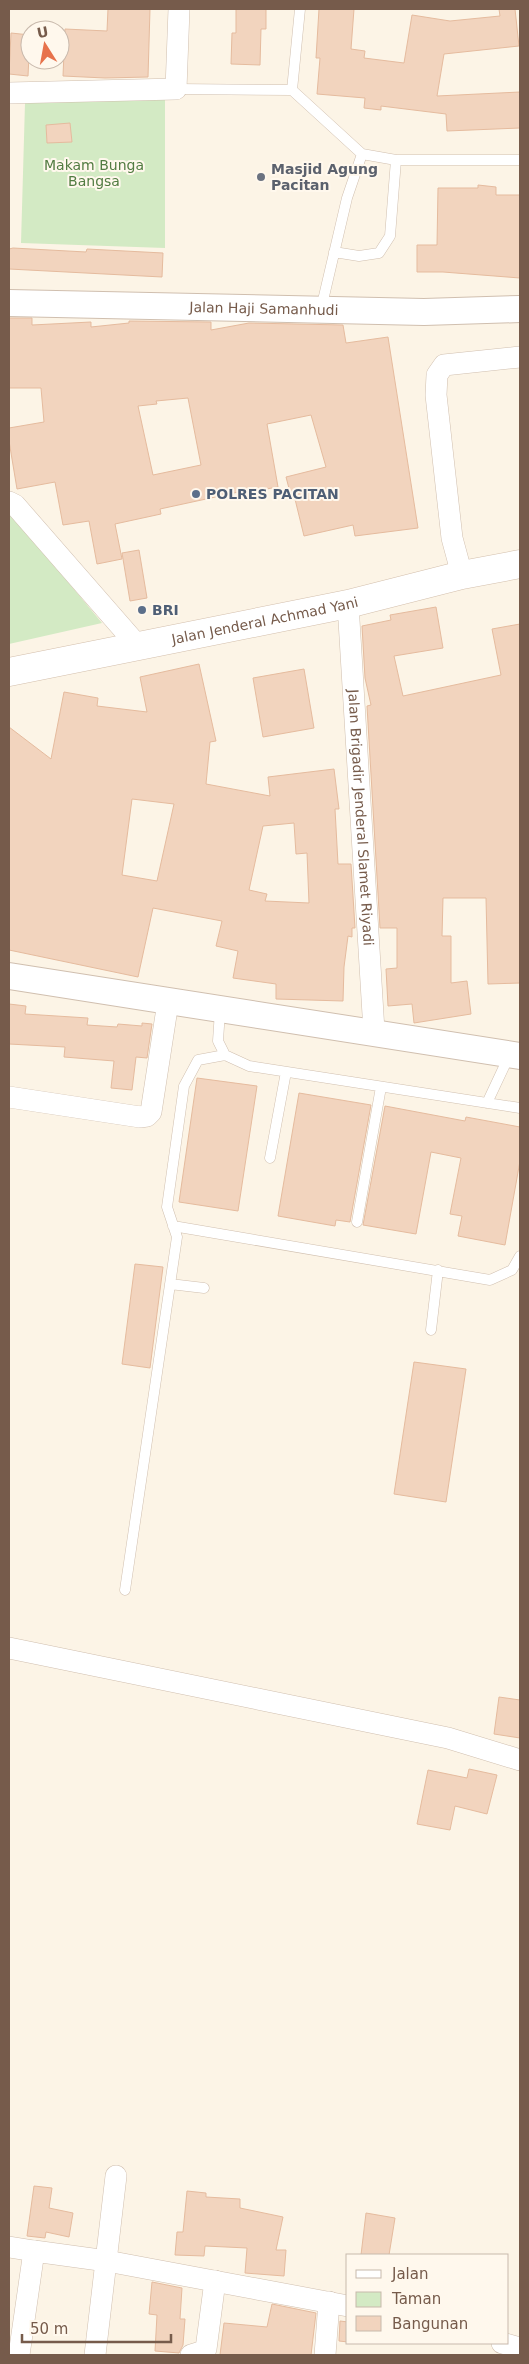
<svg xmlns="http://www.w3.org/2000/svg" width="529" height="2364" font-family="'DejaVu Sans',sans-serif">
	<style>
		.green { fill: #d3eac4 }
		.building { fill: #f2d4be; stroke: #e5bb9e; fill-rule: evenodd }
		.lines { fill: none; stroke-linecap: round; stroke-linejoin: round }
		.service-casing { stroke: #d0bfaf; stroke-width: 11 }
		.minor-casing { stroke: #d0bfaf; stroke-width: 22 }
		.tertiary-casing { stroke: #d0bfaf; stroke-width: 28 }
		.secondary-casing { stroke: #d3bfac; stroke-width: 29 }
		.service { stroke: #fff; stroke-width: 10 }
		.minor { stroke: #fff; stroke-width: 21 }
		.tertiary { stroke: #fff; stroke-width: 26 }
		.secondary { stroke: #fff; stroke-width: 28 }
		.worship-dot { fill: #6b7280; stroke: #fff8ed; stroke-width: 2 }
		.service-dot { fill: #5c6f8a; stroke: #fff8ed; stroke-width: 2 }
		.labels { text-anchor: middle; stroke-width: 4; stroke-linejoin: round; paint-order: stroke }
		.park-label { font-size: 14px; fill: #527c42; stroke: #fff8ed }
		.worship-label { font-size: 14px; font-weight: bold; fill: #5b616d; stroke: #fff8ed; text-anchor: start }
		.street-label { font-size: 14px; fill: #765b4b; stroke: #fff8ed }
		.service-label { font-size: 14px; font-weight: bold; fill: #4e5e75; stroke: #fff8ed; text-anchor: start }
	</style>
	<rect width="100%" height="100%" fill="#fcf4e6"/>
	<path class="green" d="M 165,98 L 165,248 L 21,243 L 25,103 Z
		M 9,512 L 11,513 L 102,623 L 9,644 Z"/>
	<path class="building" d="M 108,9 L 150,9 L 148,77 L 105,78 L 63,76 L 65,29 L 107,31 Z
		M 236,9 L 266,9 L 266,29 L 261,29 L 260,65 L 231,64 L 232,33 L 236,33 Z
		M 319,9 L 354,9 L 351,49 L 365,51 L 364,58 L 404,63 L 412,15 L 450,21 L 500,16 L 499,9 L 515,9 L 519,46 L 444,54 L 437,96 L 520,92 L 520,128 L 447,131 L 446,114 L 381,106 L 381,110 L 364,108 L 365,98 L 317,94 L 320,58 L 316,58 Z
		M 11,33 L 30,35 L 28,76 L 9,74 Z
		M 70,123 L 72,142 L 47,143 L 46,125 Z
		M 478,185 L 496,187 L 496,195 L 520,195 L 520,278 L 443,272 L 417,272 L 417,245 L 437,245 L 438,188 L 478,188 Z
		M 13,248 L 86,252 L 87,249 L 163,253 L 162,277 L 9,269 L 9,249 Z
		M 9,318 L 32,318 L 32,325 L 91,322 L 91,327 L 129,323 L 129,321 L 211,322 L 211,330 L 249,323 L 343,325 L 346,343 L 388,337 L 418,528 L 355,536 L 353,525 L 304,536 L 294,495 L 291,496 L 286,477 L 326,467 L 311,415 L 267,424 L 278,487 L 243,493 L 243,491 L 160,509 L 161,514 L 115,524 L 122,559 L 97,564 L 89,521 L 63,525 L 55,482 L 17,489 L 9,441 L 9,428 L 44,422 L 41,388 L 9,388 ZM 188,398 L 201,465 L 153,475 L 138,406 L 157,404 L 156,401 Z
		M 139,550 L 147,598 L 130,601 L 122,553 Z
		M 436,607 L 443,648 L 394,656 L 403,696 L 501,675 L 492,629 L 520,624 L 520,983 L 488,984 L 486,898 L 443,898 L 442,936 L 451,936 L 451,983 L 467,981 L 471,1014 L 414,1023 L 412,1004 L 388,1006 L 386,969 L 397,968 L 397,928 L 380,928 L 367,706 L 371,705 L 365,678 L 362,626 L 391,620 L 390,615 Z
		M 199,664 L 216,741 L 210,742 L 206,784 L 270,796 L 268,777 L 334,769 L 339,809 L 335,809 L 338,864 L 351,864 L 355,928 L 352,928 L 352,937 L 348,936 L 344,967 L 343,1001 L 276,999 L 276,984 L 233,978 L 238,951 L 216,946 L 222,921 L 153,908 L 138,977 L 9,950 L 9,727 L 51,759 L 64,692 L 98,698 L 97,706 L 147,712 L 140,677 ZM 132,799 L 174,804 L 157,881 L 122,875 ZM 294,823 L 296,854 L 307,853 L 309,903 L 265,901 L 267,894 L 249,890 L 263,826 Z
		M 304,669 L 314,728 L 263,737 L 253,678 Z
		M 9,1004 L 26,1006 L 25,1014 L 88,1018 L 87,1025 L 117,1027 L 118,1024 L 142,1026 L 142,1023 L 152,1024 L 147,1058 L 136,1057 L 132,1090 L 111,1088 L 114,1061 L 64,1057 L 65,1047 L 9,1044 Z
		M 197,1078 L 257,1086 L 238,1211 L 179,1202 Z
		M 299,1093 L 371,1105 L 350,1222 L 336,1220 L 335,1226 L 278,1216 Z
		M 385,1106 L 465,1121 L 466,1117 L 520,1127 L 520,1161 L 505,1245 L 458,1236 L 462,1216 L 450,1214 L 461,1158 L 431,1152 L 416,1234 L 363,1225 Z
		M 135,1264 L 163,1267 L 150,1368 L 122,1364 Z
		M 414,1362 L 466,1369 L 446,1502 L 394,1494 Z
		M 499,1697 L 520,1700 L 520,1738 L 494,1734 Z
		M 469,1769 L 497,1775 L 487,1814 L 455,1806 L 450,1830 L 417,1824 L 428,1770 L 467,1778 Z
		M 34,2186 L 52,2188 L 49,2208 L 73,2213 L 69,2237 L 46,2232 L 45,2238 L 27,2236 Z
		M 187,2191 L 206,2193 L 206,2197 L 240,2199 L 240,2208 L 283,2217 L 276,2250 L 286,2250 L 284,2276 L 245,2273 L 247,2248 L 205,2246 L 204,2256 L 175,2255 L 177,2232 L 183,2232 Z
		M 366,2213 L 395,2218 L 389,2255 L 361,2255 Z
		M 152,2282 L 182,2288 L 180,2319 L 185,2319 L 183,2345 L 179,2353 L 155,2351 L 157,2315 L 149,2314 Z
		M 272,2304 L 316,2313 L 311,2355 L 220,2355 L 224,2323 L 267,2327 Z
		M 340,2321 L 348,2322 L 348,2342 L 339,2341 Z"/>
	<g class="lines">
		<defs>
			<path id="service" d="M 176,89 L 292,90 L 362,154
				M 292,90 L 300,9
				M 334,252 L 359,256 L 379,253 L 390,236 L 396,160
				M 321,309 L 347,198 L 362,154 L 396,160 L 520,160
				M 220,1011 L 218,1041 L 225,1055 L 249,1066 L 520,1108
				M 487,1103 L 509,1056
				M 270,1158 L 286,1072
				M 357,1222 L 381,1087
				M 173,1226 L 490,1280 L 512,1270 L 520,1256
				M 170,1284 L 204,1288
				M 431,1330 L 438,1270
				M 125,1590 L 177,1237 L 167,1207 L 184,1086 L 198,1060 L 225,1055"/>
			<g id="minor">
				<path d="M 9,93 L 176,89 L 179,9"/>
				<path d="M 9,502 L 15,505 L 138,646"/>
				<path d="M 462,575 L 452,538 L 436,395 L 437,375 L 444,365 L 520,357"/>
				<path id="s1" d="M 348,604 L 374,1031"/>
				<path d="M 9,1097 L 140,1117 L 147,1116 L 151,1112 L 168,1002"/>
				<path d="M 9,1648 L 448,1738 L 520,1760"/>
				<path d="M 9,2247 L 34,2251"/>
				<path d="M 502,2343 L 520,2348"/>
				<path d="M 19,2355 L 34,2251 L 107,2261 L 348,2306"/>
				<path d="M 95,2355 L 116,2176"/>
				<path d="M 191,2355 L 204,2351 L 206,2349 L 215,2281"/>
				<path d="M 325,2355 L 329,2302"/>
			</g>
			<g id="tertiary">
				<path id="s2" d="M 9,303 L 424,312 L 520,309"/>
				<path d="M 9,976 C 179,1004 350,1028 520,1056"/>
			</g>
			<g id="secondary">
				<path id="s3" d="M 9,672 L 348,604 L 462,575 L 520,564"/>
			</g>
		</defs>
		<use href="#service" class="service-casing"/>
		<use href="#minor" class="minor-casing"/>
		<use href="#tertiary" class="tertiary-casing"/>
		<use href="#secondary" class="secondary-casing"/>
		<use href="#service" class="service"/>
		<use href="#minor" class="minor"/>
		<use href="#tertiary" class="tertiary"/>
		<use href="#secondary" class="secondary"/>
	</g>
	<circle class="worship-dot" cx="261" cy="177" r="5"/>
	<g class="service-dot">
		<circle cx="196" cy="494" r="5"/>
		<circle cx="142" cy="610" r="5"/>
	</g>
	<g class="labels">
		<g class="park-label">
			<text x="94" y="170">Makam Bunga<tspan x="94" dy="16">Bangsa</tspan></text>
		</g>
		<g class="worship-label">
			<text x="271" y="174">Masjid Agung<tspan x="271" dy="16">Pacitan</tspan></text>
		</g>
		<g class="street-label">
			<text dy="5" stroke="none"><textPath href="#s2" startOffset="255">Jalan Haji Samanhudi</textPath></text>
			<text dy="5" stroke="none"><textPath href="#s3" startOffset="261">Jalan Jenderal Achmad Yani</textPath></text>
			<text dy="5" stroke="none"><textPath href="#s1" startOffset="214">Jalan Brigadir Jenderal Slamet Riyadi</textPath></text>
		</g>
		<g class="service-label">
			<text x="206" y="499">POLRES PACITAN</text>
			<text x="152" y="615">BRI</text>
		</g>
	</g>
	<rect width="529" height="2364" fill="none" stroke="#765b4b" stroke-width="20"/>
	<rect x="346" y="2254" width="162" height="90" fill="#fff8ed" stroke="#c8b9ac"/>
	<rect x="356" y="2270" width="25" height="8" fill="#ffffff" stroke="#c8b9ac"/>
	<text x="392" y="2279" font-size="15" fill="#765b4b">Jalan</text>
	<rect x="356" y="2292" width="25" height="15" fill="#d3eac4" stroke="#c8b9ac"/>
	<text x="392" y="2304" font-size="15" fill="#765b4b">Taman</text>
	<rect x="356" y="2316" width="25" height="15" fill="#f2d4be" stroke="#c8b9ac"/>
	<text x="392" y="2329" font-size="15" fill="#765b4b">Bangunan</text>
	<g transform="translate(45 45) rotate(349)"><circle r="24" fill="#fff8ed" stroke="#c8b9ac"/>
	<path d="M0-4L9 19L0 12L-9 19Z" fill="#e7724b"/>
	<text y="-8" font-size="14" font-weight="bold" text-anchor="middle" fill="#765b4b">U</text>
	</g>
	<path d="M22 2334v8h149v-8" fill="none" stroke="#765b4b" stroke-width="2.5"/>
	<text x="30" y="2334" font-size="15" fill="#765b4b" stroke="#fff8ed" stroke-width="4" paint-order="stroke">50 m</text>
</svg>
